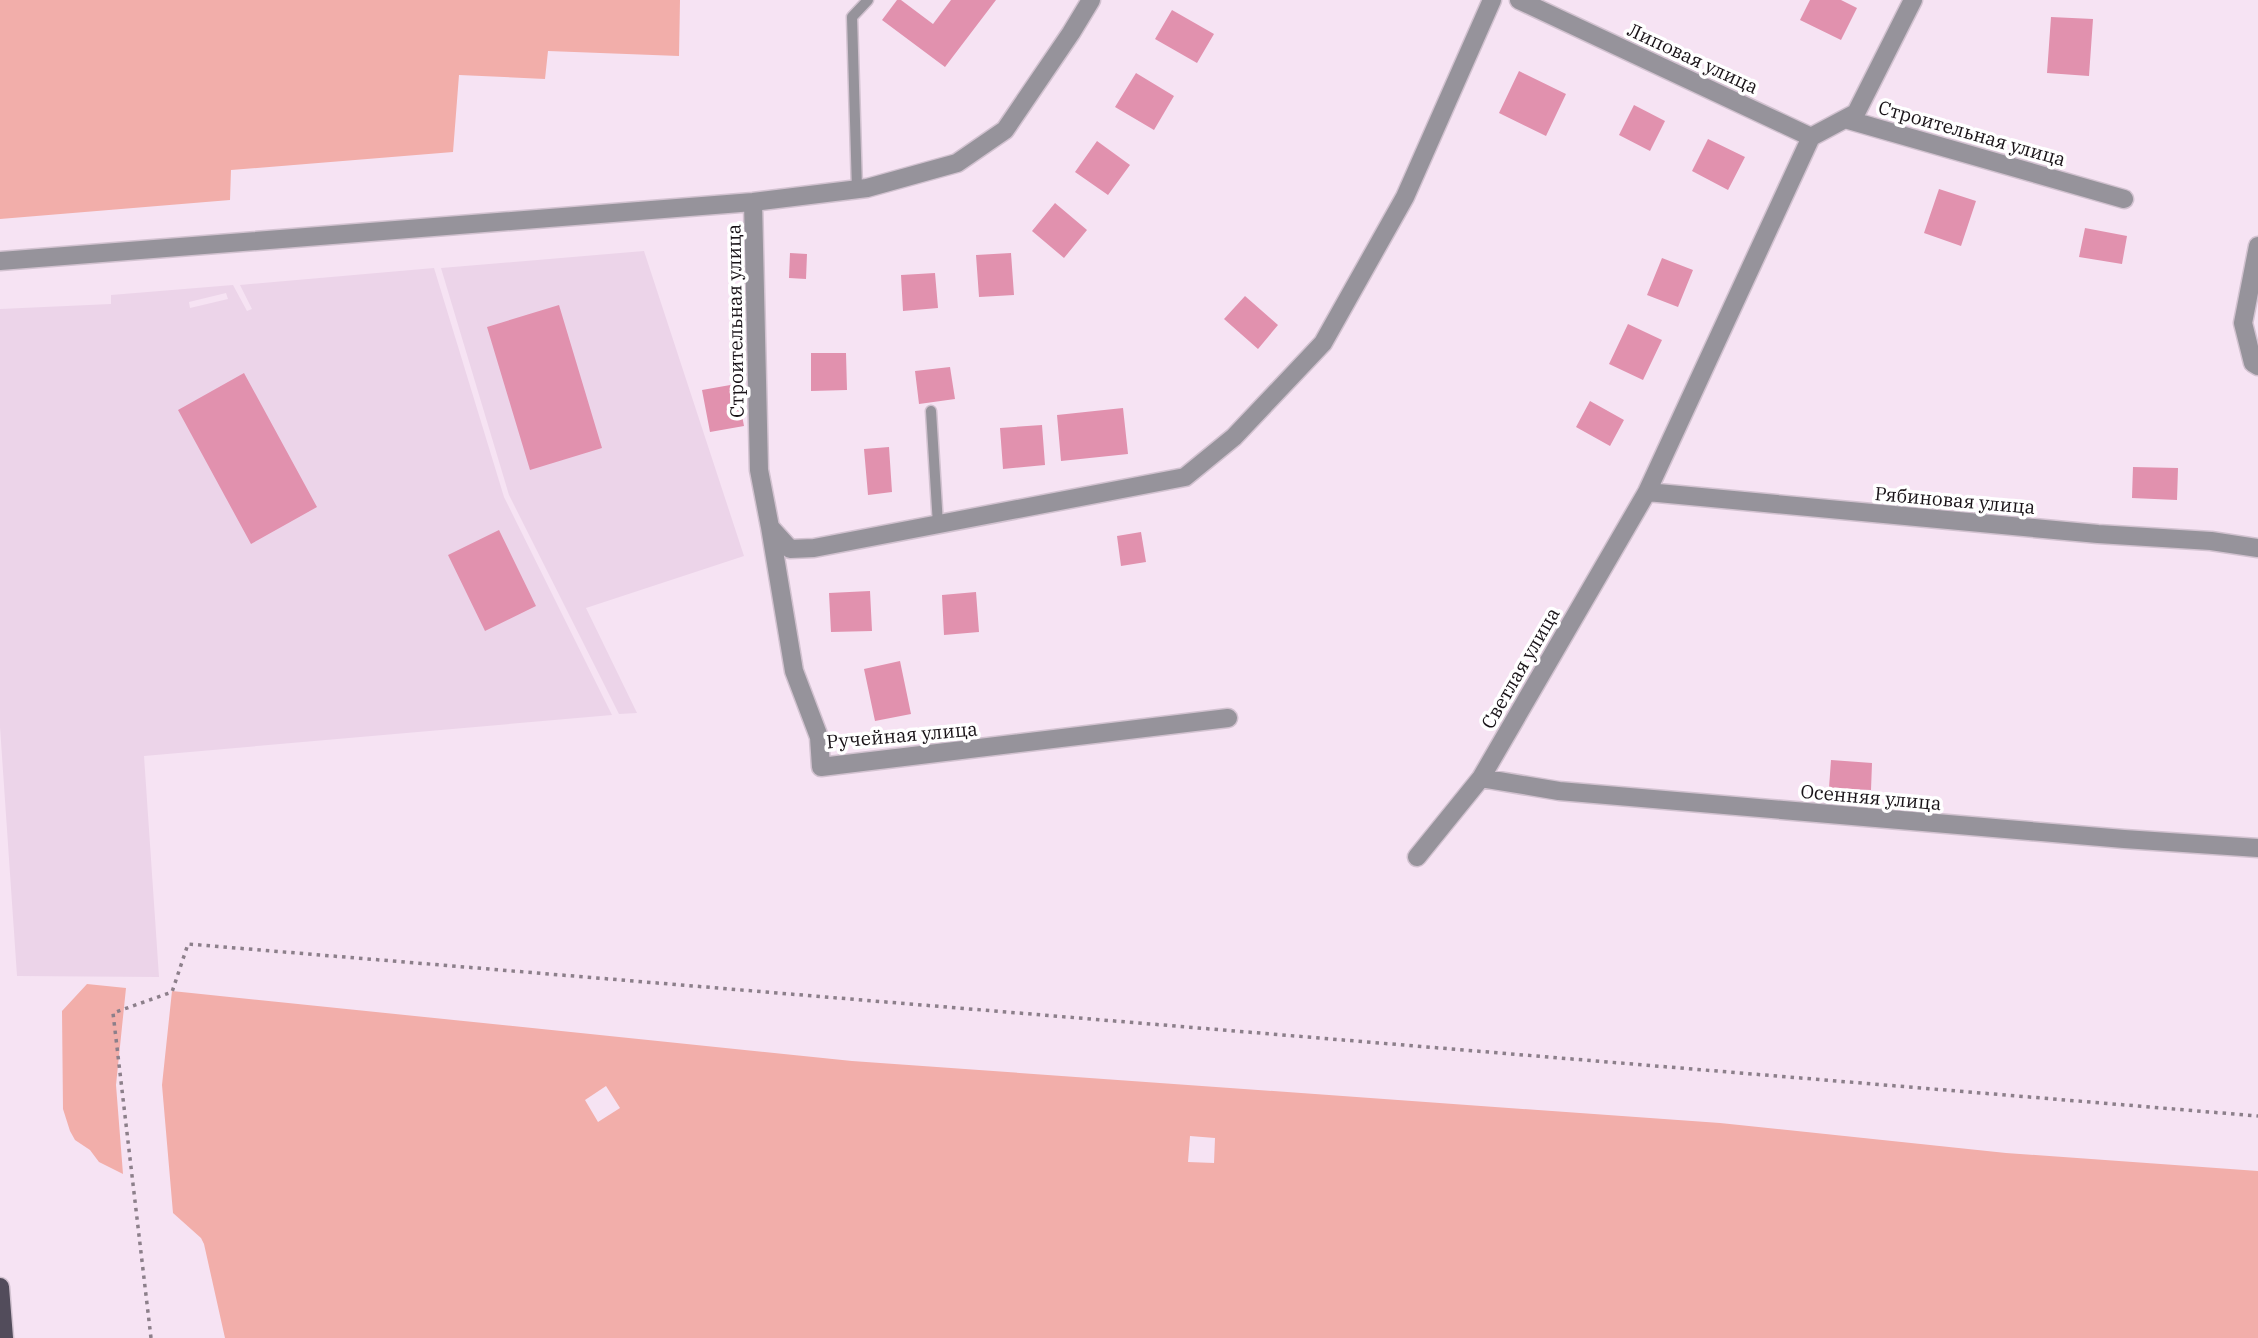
<svg xmlns="http://www.w3.org/2000/svg" width="2258" height="1338" font-family="'IBM Plex Serif',serif">
	<style>
		.built { fill: #ecd4e9; fill-rule: evenodd }
		.green { fill: #f2aeaa; fill-rule: evenodd }
		.building { fill: #e191ae }
		.lines { fill: none; stroke-linecap: round; stroke-linejoin: round }
		.lane-casing { stroke: #d2c2d0; stroke-width: 13 }
		.street-casing { stroke: #d2c2d0; stroke-width: 21 }
		.primary-casing { stroke: #d2c2d0; stroke-width: 21 }
		.path { stroke: #8c7f8a; stroke-width: 3.5; stroke-dasharray: 3.5 5; stroke-linecap: butt }
		.lane { stroke: #96939b; stroke-width: 10 }
		.street { stroke: #96939b; stroke-width: 18 }
		.primary { stroke: #524c5b; stroke-width: 18 }
		.labels { text-anchor: middle; stroke-width: 7; stroke-linejoin: round; paint-order: stroke }
		.street-label { font-size: 19px; fill: #181217; stroke: #fff }
	</style>
	<rect width="100%" height="100%" fill="#f6e3f3"/>
	<path class="built" d="M 644,251 L 744,556 L 586,608 L 637,713 L 619,714 L 509,495 L 441,268 Z
		M 434,268 L 504,497 L 612,715 L 144,756 L 159,977 L 17,976 L 0,727 L 0,309 L 111,304 L 111,295 L 233,285 L 247,311 L 252,309 L 240,285 ZM 226,293 L 228,299 L 190,308 L 189,302 Z"/>
	<path class="green" d="M 0,0 L 680,0 L 679,56 L 548,51 L 545,79 L 459,75 L 453,152 L 231,170 L 230,200 L 0,219 Z
		M 87,984 L 126,988 L 116,1085 L 123,1174 L 99,1162 L 90,1150 L 75,1140 L 70,1131 L 63,1109 L 62,1011 Z
		M 172,991 L 852,1061 L 1720,1123 L 2006,1153 L 2258,1171 L 2258,1338 L 225,1338 L 204,1244 L 201,1238 L 173,1213 L 162,1085 ZM 606,1086 L 620,1108 L 598,1122 L 585,1100 ZM 1190,1136 L 1215,1138 L 1214,1163 L 1188,1162 Z"/>
	<path class="building" d="M 897,0 L 901,0 L 933,24 L 951,0 L 996,0 L 945,67 L 882,20 Z
		M 1810,0 L 1841,0 L 1857,8 L 1841,40 L 1800,20 Z
		M 1172,10 L 1214,34 L 1197,63 L 1155,39 Z
		M 2051,17 L 2093,19 L 2089,76 L 2047,73 Z
		M 1519,71 L 1566,94 L 1546,136 L 1499,113 Z
		M 1136,73 L 1174,96 L 1154,130 L 1115,107 Z
		M 1634,105 L 1665,121 L 1650,151 L 1619,135 Z
		M 1708,139 L 1745,157 L 1728,190 L 1692,171 Z
		M 1097,141 L 1130,165 L 1108,195 L 1075,172 Z
		M 1939,189 L 1976,201 L 1961,246 L 1924,233 Z
		M 1055,203 L 1087,230 L 1064,258 L 1032,231 Z
		M 2085,228 L 2127,236 L 2122,264 L 2079,257 Z
		M 790,253 L 807,254 L 806,279 L 789,278 Z
		M 1011,253 L 1014,295 L 979,297 L 976,255 Z
		M 1662,258 L 1693,270 L 1678,307 L 1647,295 Z
		M 935,273 L 938,308 L 903,311 L 901,275 Z
		M 1245,296 L 1278,325 L 1258,349 L 1224,319 Z
		M 559,305 L 602,448 L 530,470 L 487,327 Z
		M 1628,324 L 1662,340 L 1643,380 L 1609,364 Z
		M 811,353 L 846,353 L 847,390 L 811,391 Z
		M 950,367 L 955,399 L 919,404 L 915,371 Z
		M 244,373 L 317,507 L 251,544 L 178,410 Z
		M 736,384 L 744,426 L 710,432 L 702,390 Z
		M 1590,401 L 1624,420 L 1610,446 L 1576,427 Z
		M 1123,408 L 1128,454 L 1061,461 L 1057,415 Z
		M 1042,425 L 1045,465 L 1003,469 L 1000,428 Z
		M 889,447 L 892,492 L 868,495 L 864,449 Z
		M 2133,467 L 2178,468 L 2177,500 L 2132,498 Z
		M 499,530 L 536,606 L 485,631 L 448,555 Z
		M 1141,532 L 1146,562 L 1121,566 L 1117,536 Z
		M 870,591 L 872,631 L 831,632 L 829,593 Z
		M 976,592 L 979,632 L 944,635 L 942,595 Z
		M 900,661 L 911,714 L 875,721 L 864,669 Z
		M 1831,760 L 1872,763 L 1871,790 L 1829,788 Z"/>
	<g class="lines">
		<defs>
			<path id="lane" d="M 857,190 L 852,17 L 868,0
				M 931,411 L 938,525"/>
			<path id="street" d="M 1519,0 L 1811,137
				M 1845,119 L 2124,199
				M 1811,137 L 1856,113 L 1913,0
				M 753,202 L 759,470 L 770,527 L 790,549 L 814,548 L 1185,477 L 1234,437 L 1323,343 L 1405,197 L 1492,0
				M 2258,246 L 2243,323 L 2253,363 L 2258,366
				M 0,261 L 753,202 L 867,188 L 957,163 L 1005,130 L 1071,33 L 1091,0
				M 1647,492 L 2098,534 L 2211,541 L 2258,548
				M 770,527 L 794,671 L 819,737 L 821,767 L 1228,718
				M 1481,778 L 1559,791 L 2124,839 L 2258,848
				M 1417,857 L 1481,778 L 1647,492 L 1811,137"/>
			<path id="primary" d="M 0,1287 L 4,1338"/>
		</defs>
		<use href="#lane" class="lane-casing"/>
		<use href="#street" class="street-casing"/>
		<use href="#primary" class="primary-casing"/>
		<path class="path" d="M 151,1338 L 113,1013 L 172,992 L 188,944 L 2258,1116"/>
		<use href="#lane" class="lane"/>
		<use href="#street" class="street"/>
		<use href="#primary" class="primary"/>
	</g>
	<g class="labels">
		<g class="street-label">
			<text transform="translate(1693 58) rotate(25)" y="7">Липовая улица</text>
			<text transform="translate(1972 133) rotate(16)" y="7">Строительная улица</text>
			<text transform="translate(735 321) rotate(-91)" y="7">Строительная улица</text>
			<text transform="translate(1955 500) rotate(5)" y="7">Рябиновая улица</text>
			<text transform="translate(1520 668) rotate(-60)" y="7">Светлая улица</text>
			<text transform="translate(902 735) rotate(-5)" y="7">Ручейная улица</text>
			<text transform="translate(1871 797) rotate(5)" y="7">Осенняя улица</text>
		</g>
	</g>
</svg>
